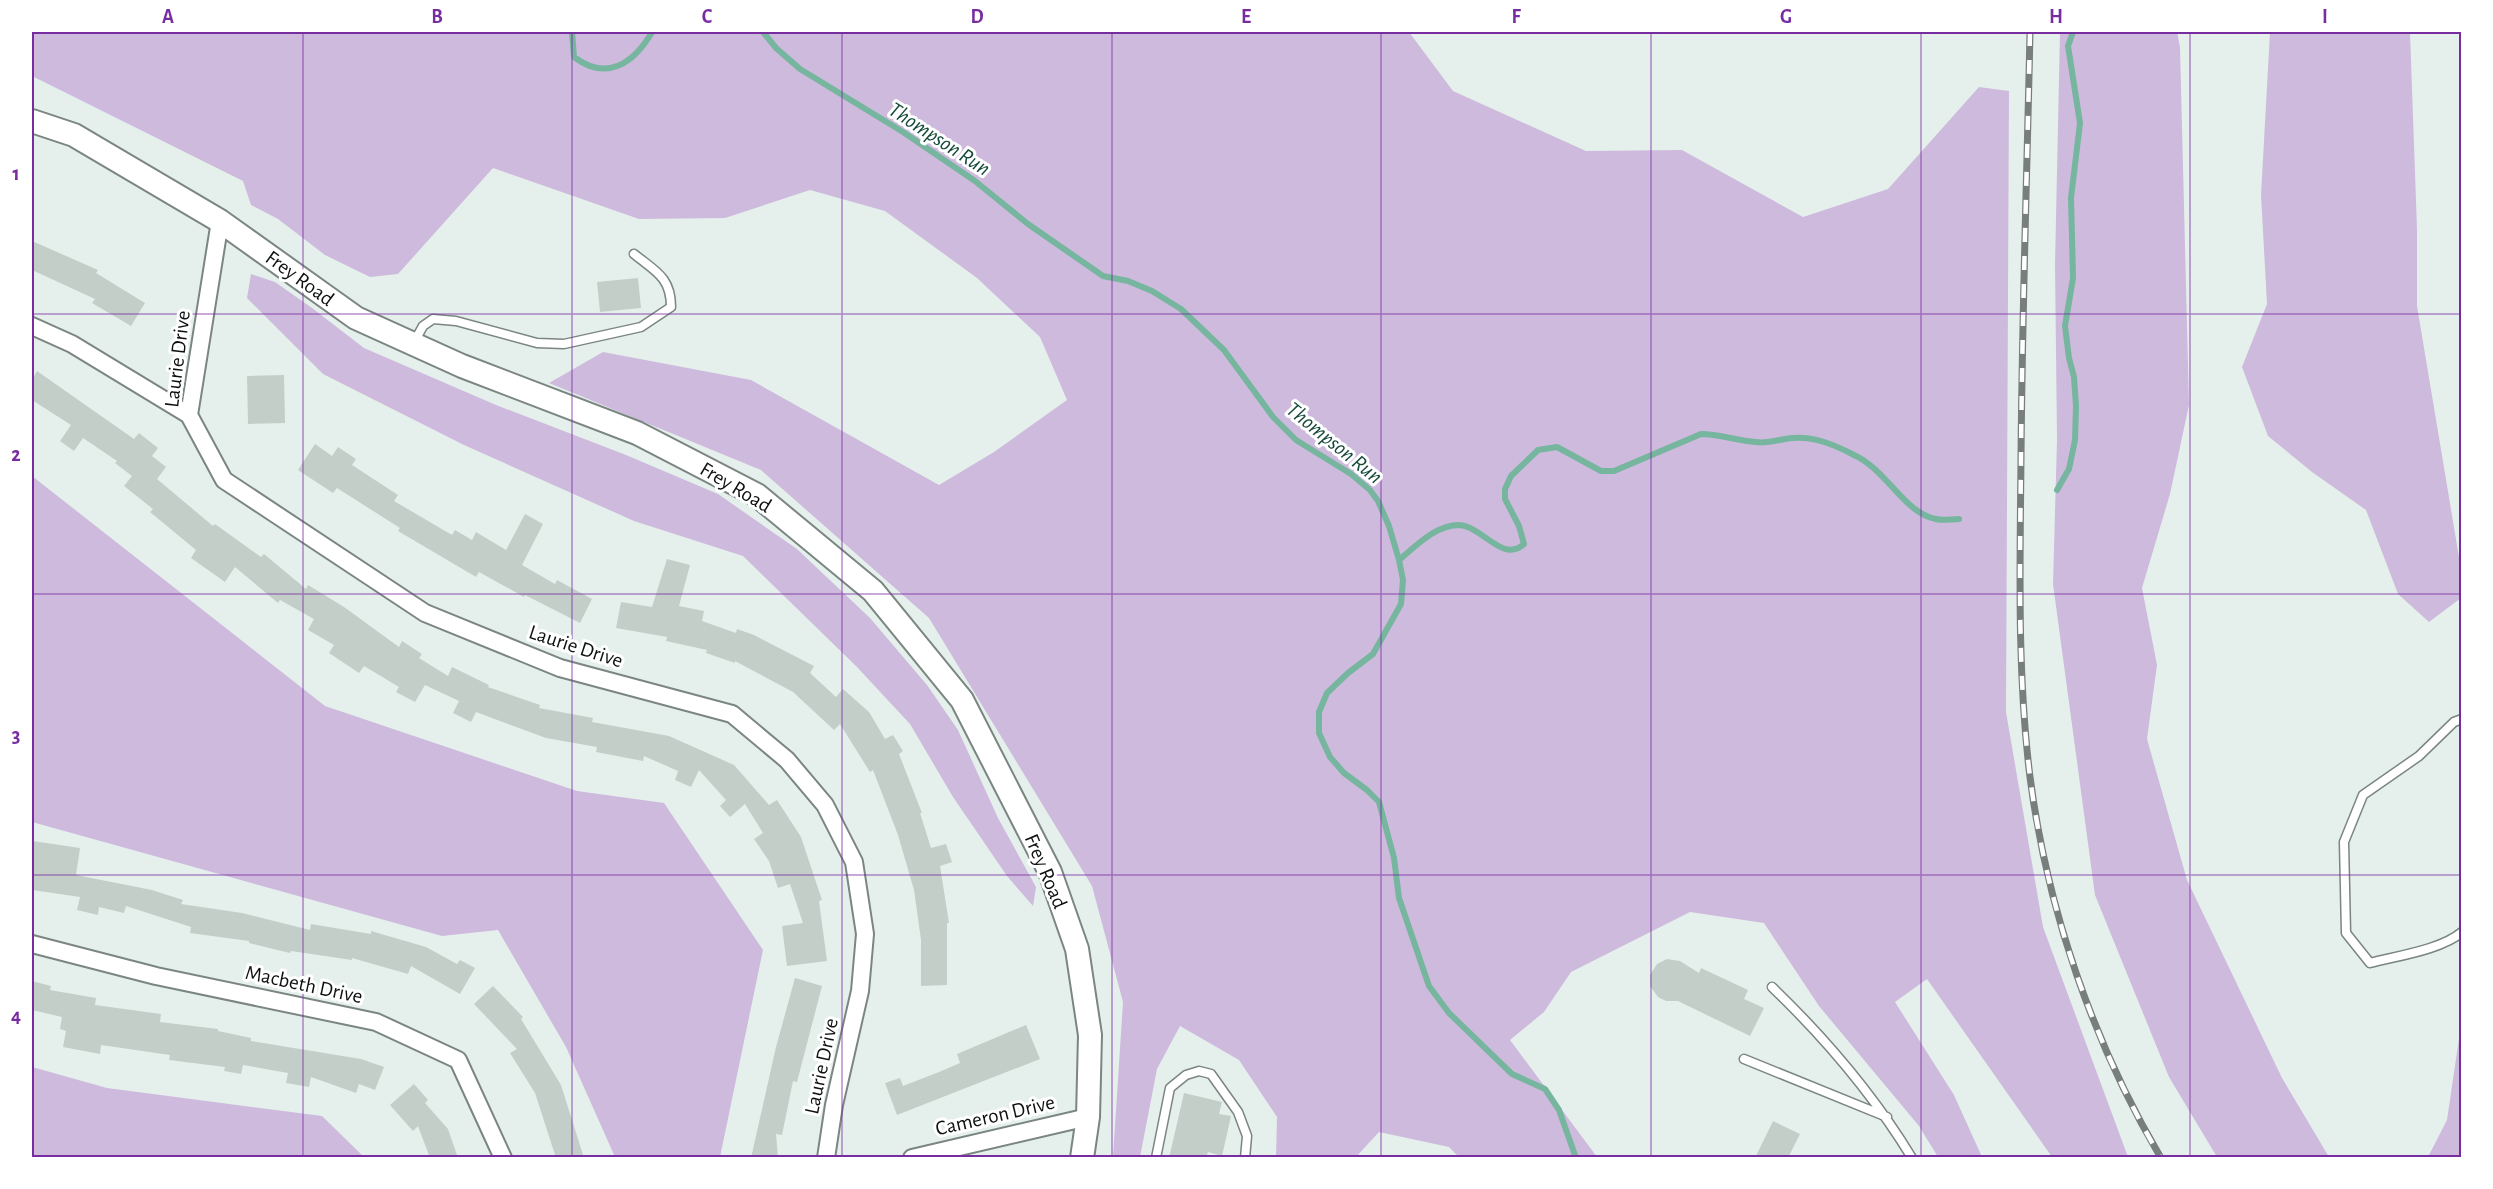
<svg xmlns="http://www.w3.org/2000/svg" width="2493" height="1189" font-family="'Alegreya Sans',sans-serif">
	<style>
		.green { fill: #cebadd }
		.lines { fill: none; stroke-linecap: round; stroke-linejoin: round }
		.stream { stroke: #76b59e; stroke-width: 6 }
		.building { fill: #c3cec9 }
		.lane-casing { stroke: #7b8581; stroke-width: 11 }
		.street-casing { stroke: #7b8581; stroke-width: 20 }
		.secondary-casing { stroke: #7b8581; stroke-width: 26 }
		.lane { stroke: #fff; stroke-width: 8 }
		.street { stroke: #fff; stroke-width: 16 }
		.secondary { stroke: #fff; stroke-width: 22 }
		.rail-casing { stroke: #777e7c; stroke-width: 7 }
		.rail { stroke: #fff; stroke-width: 4.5; stroke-dasharray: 14; stroke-linecap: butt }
		.grid { fill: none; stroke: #772da0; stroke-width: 1.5; stroke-opacity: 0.55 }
		.labels { text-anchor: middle; stroke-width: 6; stroke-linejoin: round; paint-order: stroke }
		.street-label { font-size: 21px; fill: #0e1110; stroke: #fff }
		.water-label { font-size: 22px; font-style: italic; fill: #154a3a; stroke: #fff }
		.neatline { fill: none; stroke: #772da0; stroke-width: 2 }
		.grid-label { font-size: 20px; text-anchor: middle; font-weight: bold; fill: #772da0 }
	</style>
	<rect width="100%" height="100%" fill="#e5f0ec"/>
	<path class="green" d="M 32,32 L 1409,32 L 1453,91 L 1586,151 L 1682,150 L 1803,217 L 1888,189 L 1979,87 L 2009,91 L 2006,712 L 2043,927 L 2128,1157 L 2052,1157 L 1927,979 L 1895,1002 L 1954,1095 L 1982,1157 L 1938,1157 L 1919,1126 L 1819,1006 L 1764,923 L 1690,912 L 1571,972 L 1544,1012 L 1510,1040 L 1597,1157 L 1459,1157 L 1449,1147 L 1379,1132 L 1356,1157 L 1276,1157 L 1277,1117 L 1239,1060 L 1180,1026 L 1157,1069 L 1140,1157 L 1113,1157 L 1123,1002 L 1092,886 L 929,618 L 761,470 L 549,383 L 603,352 L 751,380 L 939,485 L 994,452 L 1067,400 L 1040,337 L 977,278 L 885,211 L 810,190 L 725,218 L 639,219 L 493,168 L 398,274 L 370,277 L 325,255 L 278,219 L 251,205 L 243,181 L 32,76 Z
		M 2060,32 L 2177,32 L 2180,47 L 2189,405 L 2170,494 L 2142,588 L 2157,665 L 2147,739 L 2187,880 L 2282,1078 L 2329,1157 L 2217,1157 L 2169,1077 L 2095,895 L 2053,584 L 2057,440 L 2055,264 Z
		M 2270,32 L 2410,32 L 2417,229 L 2417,306 L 2462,575 L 2461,598 L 2429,622 L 2398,594 L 2366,510 L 2312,472 L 2268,436 L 2242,367 L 2267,304 L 2261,195 Z
		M 251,274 L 275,282 L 312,308 L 364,348 L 496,405 L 626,455 L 718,494 L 797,549 L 870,618 L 927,685 L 958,730 L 998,818 L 1036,887 L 1033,906 L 1007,876 L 953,797 L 910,724 L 856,666 L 743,556 L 634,521 L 464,445 L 323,374 L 247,298 Z
		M 32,476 L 325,706 L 577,791 L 664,803 L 763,950 L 720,1157 L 615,1157 L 566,1047 L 498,930 L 442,936 L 32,822 Z
		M 2461,1025 L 2461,1157 L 2428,1157 L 2447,1120 Z
		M 32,1067 L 107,1088 L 322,1116 L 364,1157 L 32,1157 Z"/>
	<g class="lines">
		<path class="stream" d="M 572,32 L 574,57 C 607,82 634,63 652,32
			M 763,32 L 776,48 L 800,69 L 903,132 L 975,181 L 1028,224 L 1103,276 L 1128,281 L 1152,291 L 1181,309 L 1224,350 L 1273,417 L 1296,440 L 1351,474 L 1370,490 L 1378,501 L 1389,526 L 1399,560 L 1403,580 L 1401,604 L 1373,654 L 1348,673 L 1327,693 L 1319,712 L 1319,733 L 1330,757 L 1344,773 L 1367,790 L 1379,802 L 1394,858 L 1399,898 L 1429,986 L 1449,1013 L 1512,1074 L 1545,1089 L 1559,1110 L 1576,1158
			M 2057,490 L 2069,469 L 2075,440 L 2076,406 L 2074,377 L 2069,358 L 2065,326 L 2073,278 L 2071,198 L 2080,123 L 2068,46 L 2073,32
			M 1399,560 C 1416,546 1434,526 1458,525 C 1482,525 1502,564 1524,544 L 1519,526 L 1505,499 L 1505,489 L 1511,476 L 1538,450 L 1557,447 L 1601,471 L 1614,471 L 1701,434 C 1720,434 1737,441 1756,442 C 1767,444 1781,439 1792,438 C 1814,436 1835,445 1854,455 C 1887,470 1904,513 1936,519 C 1943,521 1952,519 1959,519"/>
	</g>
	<path class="building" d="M 32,241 L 98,270 L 96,273 L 145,303 L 131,326 L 92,303 L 95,299 L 32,270 Z
		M 638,278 L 641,308 L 600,312 L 597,282 Z
		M 37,371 L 134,439 L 139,433 L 158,448 L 152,456 L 166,467 L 157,479 L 213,526 L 215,524 L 261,557 L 264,554 L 306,589 L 308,585 L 344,607 L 399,647 L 402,641 L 422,654 L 419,658 L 448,676 L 452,667 L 489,685 L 488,687 L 540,705 L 539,708 L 593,718 L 592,722 L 669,736 L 734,765 L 769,805 L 777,800 L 801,837 L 822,900 L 819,901 L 827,961 L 787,966 L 782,926 L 803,923 L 790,884 L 778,888 L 769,861 L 754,839 L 763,833 L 745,804 L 730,817 L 720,806 L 726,800 L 699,770 L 691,787 L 675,780 L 678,771 L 644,756 L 643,761 L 596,752 L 597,747 L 546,738 L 476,712 L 471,722 L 453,713 L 459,701 L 425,685 L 415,702 L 396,692 L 399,687 L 364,666 L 359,673 L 329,653 L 334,645 L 308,630 L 314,619 L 280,600 L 278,603 L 235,567 L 225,582 L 191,558 L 196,550 L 150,512 L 153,509 L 124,486 L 132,476 L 115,463 L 117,461 L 83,438 L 74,451 L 60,441 L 71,425 L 32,400 L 32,380 Z
		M 284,375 L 285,423 L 248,424 L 247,376 Z
		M 315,444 L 332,456 L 338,447 L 356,459 L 352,465 L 398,495 L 394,501 L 452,535 L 455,530 L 472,540 L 476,532 L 506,550 L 525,514 L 543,524 L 522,565 L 555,584 L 557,580 L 592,599 L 580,623 L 525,595 L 524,597 L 479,572 L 476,577 L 398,531 L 400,528 L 337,488 L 333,493 L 298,470 Z
		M 667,559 L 690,565 L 679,606 L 704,611 L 702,621 L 736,633 L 737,629 L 754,635 L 814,666 L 810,673 L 836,697 L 843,689 L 869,712 L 885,739 L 893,735 L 903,751 L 899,754 L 922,813 L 920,813 L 931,848 L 946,844 L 952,862 L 940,866 L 949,923 L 947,923 L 947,985 L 921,986 L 921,940 L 914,890 L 898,835 L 873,770 L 870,772 L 840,724 L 834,730 L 793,692 L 735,661 L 735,663 L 706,653 L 707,650 L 666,641 L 667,637 L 616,628 L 621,602 L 652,607 Z
		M 33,841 L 80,848 L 76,875 L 152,890 L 183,900 L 181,904 L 242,913 L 310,930 L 311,924 L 371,934 L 371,931 L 426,947 L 457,964 L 460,960 L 475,968 L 460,994 L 411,966 L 408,974 L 352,958 L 352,960 L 291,951 L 290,953 L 249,943 L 249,941 L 190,933 L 191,927 L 126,906 L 124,913 L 99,907 L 98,915 L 77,910 L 80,897 L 32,890 Z
		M 1667,959 L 1680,961 L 1699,973 L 1701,968 L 1748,990 L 1744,999 L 1764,1008 L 1750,1036 L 1678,1001 L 1666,1001 L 1658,997 L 1650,986 L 1650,975 L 1657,964 Z
		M 795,978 L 822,986 L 797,1082 L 793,1081 L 782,1135 L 776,1134 L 778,1158 L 751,1158 L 776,1047 Z
		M 32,981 L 51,986 L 50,990 L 96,998 L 95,1005 L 161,1014 L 160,1022 L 218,1029 L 218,1031 L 251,1038 L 251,1041 L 361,1059 L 384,1067 L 375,1090 L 359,1084 L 356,1093 L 311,1077 L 309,1087 L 286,1083 L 288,1073 L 243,1065 L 241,1074 L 224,1071 L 225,1067 L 169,1060 L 170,1055 L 101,1045 L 100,1054 L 63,1047 L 66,1031 L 60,1029 L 62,1017 L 32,1010 Z
		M 493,986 L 523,1017 L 521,1019 L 561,1085 L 584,1158 L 556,1158 L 535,1093 L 510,1053 L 517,1049 L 474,1004 Z
		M 1026,1025 L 1040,1059 L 897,1115 L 885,1083 L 900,1078 L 903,1086 L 939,1072 L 960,1063 L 957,1054 Z
		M 414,1084 L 428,1100 L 425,1103 L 448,1129 L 458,1158 L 430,1158 L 418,1126 L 413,1131 L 390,1105 Z
		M 1184,1093 L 1222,1102 L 1219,1114 L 1231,1116 L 1222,1156 L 1208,1152 L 1206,1158 L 1169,1158 Z
		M 1773,1121 L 1800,1134 L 1788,1158 L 1755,1158 Z"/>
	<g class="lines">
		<defs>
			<path id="lane" d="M 413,344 L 423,326 L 433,319 L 456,321 L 537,343 L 564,344 L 641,327 L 671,307 C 671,277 655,271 634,254
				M 2462,719 L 2454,722 L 2419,756 L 2363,795 L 2344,842 L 2346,933 L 2370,963 C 2396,956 2441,950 2462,932
				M 1772,987 C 1826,1039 1873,1094 1912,1158
				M 1744,1059 L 1887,1117
				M 1156,1158 L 1170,1088 L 1186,1075 L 1199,1071 L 1211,1074 L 1238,1112 L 1247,1136 L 1245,1158"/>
			<path id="street" d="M 220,221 L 189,415 L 224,480 L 425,613 L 560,668 L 732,714 L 787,760 L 825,805 L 854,862 L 865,934 L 860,991 L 834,1105 L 826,1158
				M 32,326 L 72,344 L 189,415
				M 32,944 L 156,976 L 376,1022 L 458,1060 L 503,1158
				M 912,1158 L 1088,1117"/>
			<path id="secondary" d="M 32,121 L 74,135 L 220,221 L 356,318 L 462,366 L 637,433 L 757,495 L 873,591 L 962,700 L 1050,872 L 1077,949 L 1090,1035 L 1088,1117 L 1082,1158"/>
		</defs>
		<use href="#lane" class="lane-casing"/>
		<use href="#street" class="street-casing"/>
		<use href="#secondary" class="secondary-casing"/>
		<use href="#lane" class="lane"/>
		<use href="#street" class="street"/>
		<use href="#secondary" class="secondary"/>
		<defs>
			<path id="rail" d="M 2030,32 C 2027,174 2022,317 2021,459 C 2020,565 2017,672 2030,777 C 2047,909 2093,1043 2161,1158"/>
		</defs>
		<use href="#rail" class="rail-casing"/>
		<use href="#rail" class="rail"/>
	</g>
	<path class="grid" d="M 303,32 L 303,1158M 572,32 L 572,1158M 842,32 L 842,1158M 1112,32 L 1112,1158M 1381,32 L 1381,1158M 1651,32 L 1651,1158M 1921,32 L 1921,1158M 2190,32 L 2190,1158M 32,314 L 2462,314M 32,594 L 2462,594M 32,875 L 2462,875"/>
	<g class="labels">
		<g class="street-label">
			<text transform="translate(300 278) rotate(36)" y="7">Frey Road</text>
			<text transform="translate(177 359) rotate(-83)" y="7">Laurie Drive</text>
			<text transform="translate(736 487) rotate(31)" y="7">Frey Road</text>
			<text transform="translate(576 646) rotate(18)" y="7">Laurie Drive</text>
			<text transform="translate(1046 871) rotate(67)" y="7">Frey Road</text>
			<text transform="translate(304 984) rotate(12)" y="7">Macbeth Drive</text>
			<text transform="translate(821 1066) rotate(-78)" y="7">Laurie Drive</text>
			<text transform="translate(995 1115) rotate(-13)" y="7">Cameron Drive</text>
		</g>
		<g class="water-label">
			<text transform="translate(940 138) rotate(33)" y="8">Thompson Run</text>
			<text transform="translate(1335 442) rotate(39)" y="8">Thompson Run</text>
		</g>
	</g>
	<rect width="2493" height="1189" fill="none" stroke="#ffffff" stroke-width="66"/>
	<rect x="33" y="33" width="2427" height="1123" class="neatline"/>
	<g class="grid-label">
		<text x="168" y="23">A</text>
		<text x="437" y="23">B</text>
		<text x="707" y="23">C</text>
		<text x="977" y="23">D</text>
		<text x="1246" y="23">E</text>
		<text x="1516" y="23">F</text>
		<text x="1786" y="23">G</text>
		<text x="2056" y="23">H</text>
		<text x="2325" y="23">I</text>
		<text x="16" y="180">1</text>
		<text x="16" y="461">2</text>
		<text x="16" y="742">3</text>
		<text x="16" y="1022">4</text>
	</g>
</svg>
